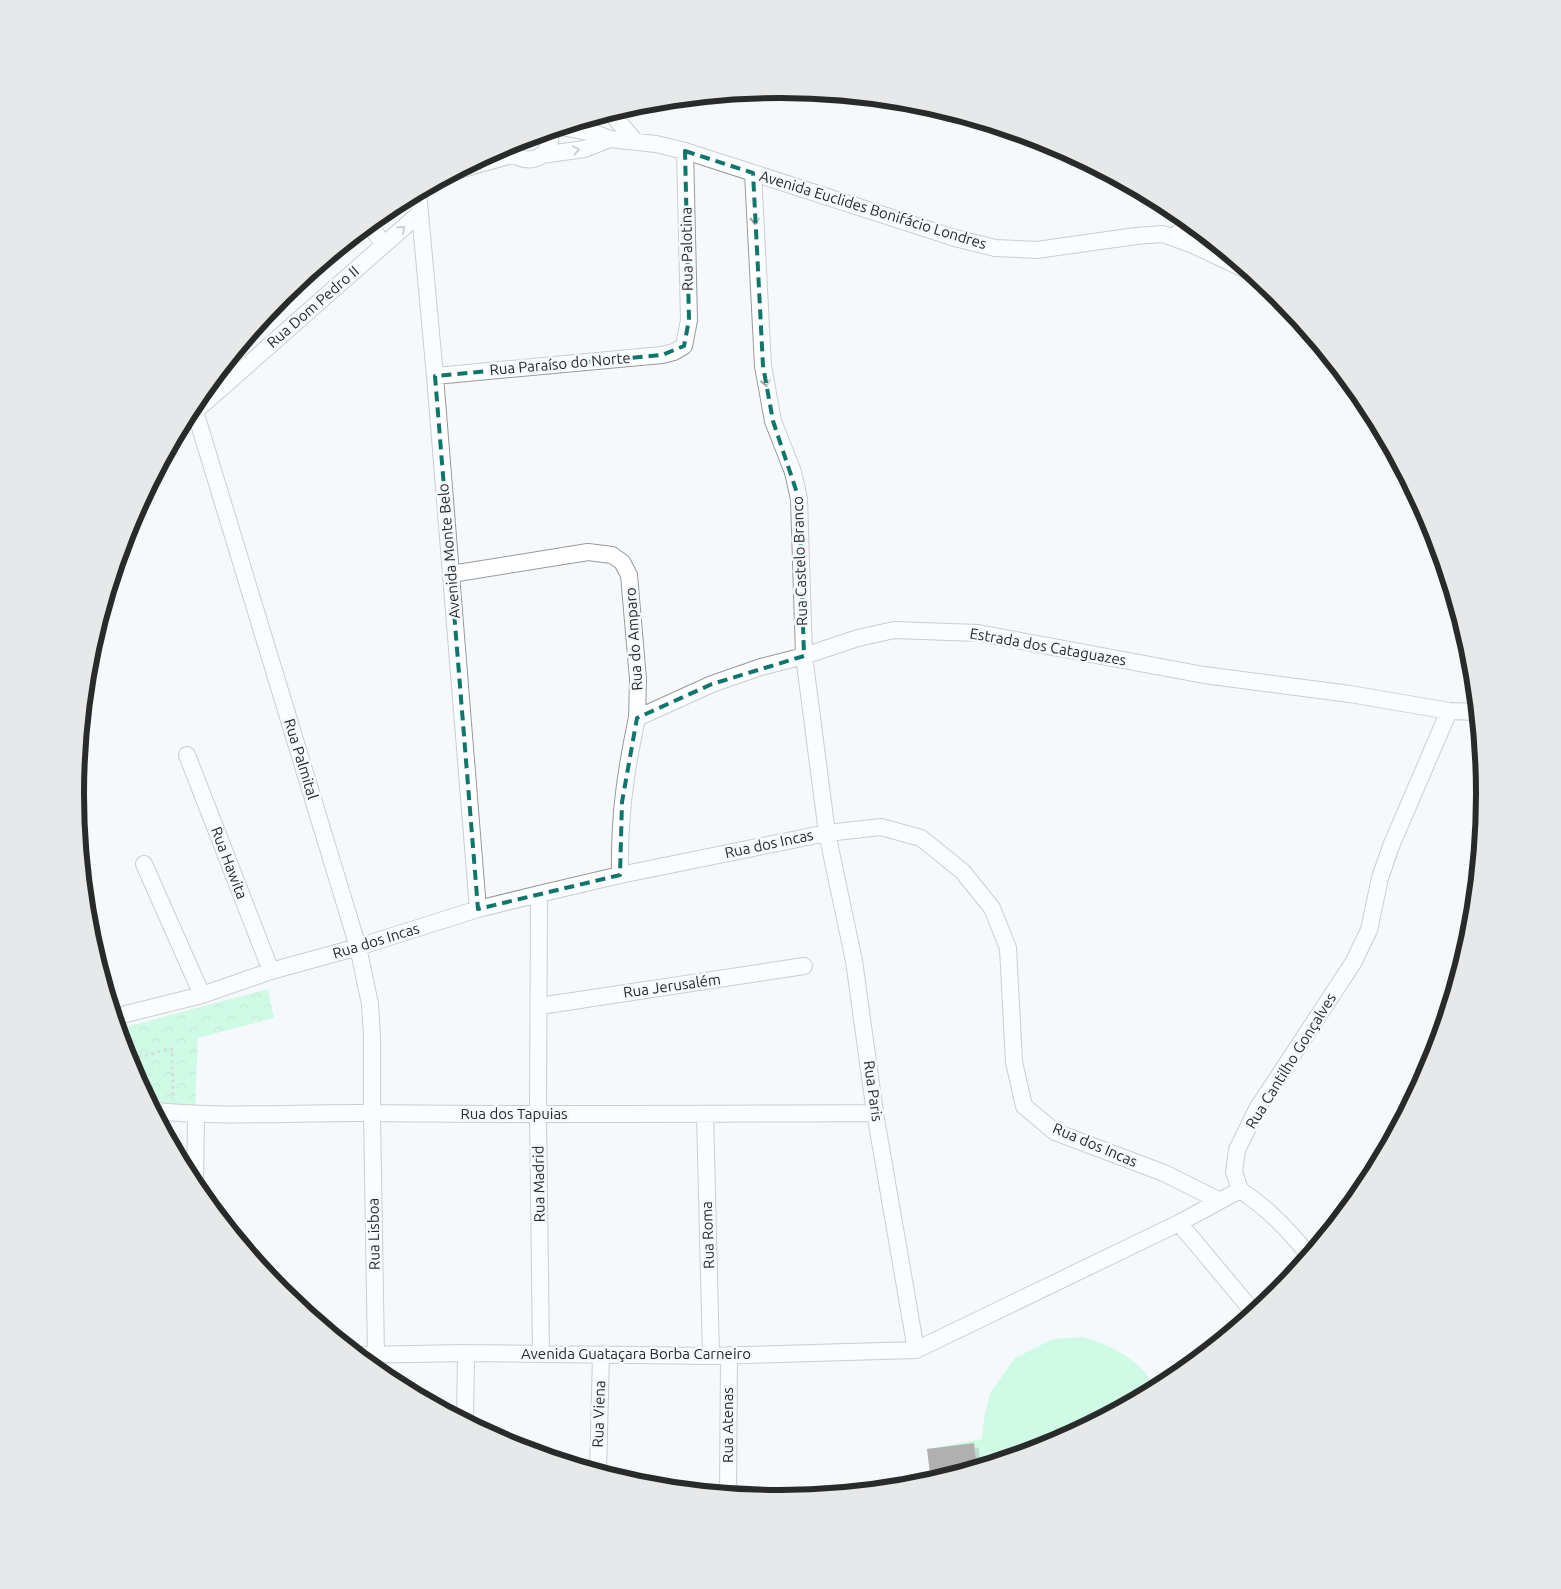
<svg xmlns="http://www.w3.org/2000/svg" width="1561" height="1589" font-family="Ubuntu,sans-serif">
	<style>
		.park { fill: url(#park-crowns) }
		.pitch { fill: #a1faca }
		.building { fill: #5c5958; filter: url(#shadow) }
		.lines { fill: none; stroke-linecap: round; stroke-linejoin: round }
		.minor-casing { stroke: #979a9c; stroke-width: 18 }
		.path { stroke: #b2b4b5; stroke-width: 3; stroke-dasharray: 2.5 4; stroke-linecap: butt }
		.minor { stroke: #fff; stroke-width: 16 }
		.oneway { stroke: #9f9f9f }
		.marked { fill: none; stroke: #0f766e; stroke-width: 4; stroke-dasharray: 10 6; stroke-linejoin: round }
		.labels { text-anchor: middle; stroke-width: 5; stroke-linejoin: round; paint-order: stroke }
		.street-label { font-size: 15px; fill: #292a2a; stroke: #f6f9fb }
		.rim { fill: none; stroke: #292a2a; stroke-width: 6 }
	</style>
	<defs>
		<pattern id="park-crowns" width="20" height="18" patternUnits="userSpaceOnUse" patternTransform="scale(1.25)"><rect width="20" height="18" fill="#a1faca"/><path d="M2 6a3 3 0 1 1 6 0M12 15a3 3 0 1 1 6 0" fill="none" stroke="#8bd6ae"/></pattern>
		<filter id="shadow"><feDropShadow dx="4.5" dy="4.5" stdDeviation="0" flood-color="#0004"/></filter>
	</defs>
	<rect width="100%" height="100%" fill="#f6f9fb"/>
	<path class="park" d="M 268,989 L 274,1018 L 198,1038 L 195,1108 L 149,1103 L 129,1064 L 118,1029 Z"/>
	<path class="pitch" d="M 1083,1337 C 1104,1342 1127,1354 1143,1370 C 1148,1375 1152,1383 1157,1389 L 1050,1446 L 931,1482 L 927,1449 L 982,1439 L 984,1418 L 990,1393 L 1015,1358 L 1053,1339 Z"/>
	<path class="building" d="M 974,1443 L 977,1469 L 931,1482 L 927,1449 Z"/>
	<g class="lines">
		<defs>
			<path id="minor" d="M 610,112 L 635,141
				M 561,127 L 594,133 L 610,139 L 656,144 L 685,151 L 955,238 L 995,248 L 1037,250 L 1136,236 L 1163,234 L 1193,245 L 1251,272
				M 505,146 C 522,170 554,160 550,131
				M 542,155 L 584,149 L 610,139
				M 462,169 L 512,155
				M 753,173 L 763,366 L 773,421 L 793,472 L 799,499 L 804,656 L 827,833 L 854,961 L 875,1113 L 916,1350
				M 418,192 L 435,376 L 478,909
				M 369,224 L 384,245
				M 1173,238 L 1190,222
				M 435,376 L 662,355 L 674,352 L 684,346 L 689,320 L 685,151
				M 195,411 L 358,947 L 370,1004 L 372,1037 L 372,1113 L 376,1355
				M 184,421 L 420,213
				M 451,574 L 588,552 L 612,555 L 622,562 L 629,575 L 638,679 L 637,718
				M 187,755 L 271,971
				M 144,864 L 202,995
				M 620,875 C 619,818 625,774 637,718 L 712,684 L 761,667 L 804,656 L 858,638 L 894,630 L 978,633 L 1204,675 L 1350,694 L 1449,711 L 1478,712
				M 539,894 L 538,1115 L 541,1354
				M 1463,962 L 1464,961
				M 540,1006 L 804,966
				M 114,1017 L 202,995 L 271,971 L 358,947 L 478,909 L 539,894 L 620,875 L 827,833 L 881,827 L 921,838 L 962,871 L 992,908 L 1008,948 L 1014,1062 L 1024,1106 L 1055,1132 L 1164,1173 L 1220,1201
				M 154,1111 C 226,1118 300,1112 373,1113 C 540,1115 708,1114 875,1113
				M 705,1114 L 711,1356
				M 195,1188 L 196,1114
				M 1240,1190 C 1269,1209 1288,1230 1310,1256
				M 1179,1223 L 1255,1314
				M 356,1355 L 466,1353 L 711,1356 L 916,1350 L 1179,1223 L 1240,1190 L 1234,1172 L 1237,1150 L 1257,1109 L 1353,963 L 1369,930 L 1380,878 L 1391,846 L 1449,711
				M 465,1422 L 466,1353
				M 598,1473 L 601,1355
				M 728,1495 L 729,1355"/>
		</defs>
		<use href="#minor" class="minor-casing"/>
		<path class="path" d="M 126,1055 C 140,1062 158,1049 172,1049 L 173,1097"/>
		<use href="#minor" class="minor"/>
	</g>
	<defs><path id="oneway-chevron" d="M-2-3.5L2.5 0L-2 3.5" fill="none" stroke-width="1.6" stroke-linecap="round" stroke-linejoin="round" transform="scale(1.25)"/></defs>
	<g class="oneway">
		<use href="#oneway-chevron" transform="translate(576 150) rotate(-10)"/>
		<use href="#oneway-chevron" transform="translate(755 221) rotate(88)"/>
		<use href="#oneway-chevron" transform="translate(402 229) rotate(-42)"/>
		<use href="#oneway-chevron" transform="translate(766 383) rotate(79)"/>
	</g>
	<path d="M0 0H1561V1589H0ZM 685,151 L 753,173 L 763,366 L 773,421 L 799,499 L 804,656 L 712,684 L 637,718 L 622,802 L 620,875 L 478,909 L 435,376 L 662,355 L 684,346 L 689,320 Z" fill="#f6f9fb" fill-opacity=".55" fill-rule="evenodd"/>
	<path class="marked" d="M 685,151 L 753,173 L 763,366 L 773,421 L 799,499 L 804,656 L 712,684 L 637,718 L 622,802 L 620,875 L 478,909 L 435,376 L 662,355 L 684,346 L 689,320 Z"/>
	<g class="labels">
		<g class="street-label">
			<text transform="translate(873 210) rotate(17)" y="5">Avenida Euclides Bonifácio Londres</text>
			<text transform="translate(687 249) rotate(-91)" y="5">Rua Palotina</text>
			<text transform="translate(313 307) rotate(-41)" y="5">Rua Dom Pedro II</text>
			<text transform="translate(560 364) rotate(-5)" y="5">Rua Paraíso do Norte</text>
			<text transform="translate(449 551) rotate(-95)" y="5">Avenida Monte Belo</text>
			<text transform="translate(800 561) rotate(-92)" y="5">Rua Castelo Branco</text>
			<text transform="translate(634 639) rotate(-94)" y="5">Rua do Amparo</text>
			<text transform="translate(1048 647) rotate(10)" y="5">Estrada dos Cataguazes</text>
			<text transform="translate(301 759) rotate(73)" y="5">Rua Palmital</text>
			<text transform="translate(769 844) rotate(-12)" y="5">Rua dos Incas</text>
			<text transform="translate(229 863) rotate(69)" y="5">Rua Hawita</text>
			<text transform="translate(376 941) rotate(-17)" y="5">Rua dos Incas</text>
			<text transform="translate(672 986) rotate(-8)" y="5">Rua Jerusalém</text>
			<text transform="translate(1291 1061) rotate(-58)" y="5">Rua Cantilho Gonçalves</text>
			<text transform="translate(873 1091) rotate(82)" y="5">Rua Paris</text>
			<text x="514" y="1119">Rua dos Tapuias</text>
			<text transform="translate(1095 1145) rotate(23)" y="5">Rua dos Incas</text>
			<text transform="translate(539 1184) rotate(-91)" y="5">Rua Madrid</text>
			<text transform="translate(374 1234) rotate(-91)" y="5">Rua Lisboa</text>
			<text transform="translate(708 1235) rotate(-92)" y="5">Rua Roma</text>
			<text x="636" y="1359">Avenida Guataçara Borba Carneiro</text>
			<text transform="translate(599 1414) rotate(-88)" y="5">Rua Viena</text>
			<text transform="translate(728 1425) rotate(-90)" y="5">Rua Atenas</text>
		</g>
	</g>
	<path d="M0 0H1561V1589H0ZM84 794a696 696 0 1 1 1392 0a696 696 0 1 1-1392 0Z" fill="#e6e8ea" fill-rule="evenodd"/>
	<path class="rim" d="M84 794a696 696 0 1 1 1392 0a696 696 0 1 1-1392 0Z"/>
</svg>
